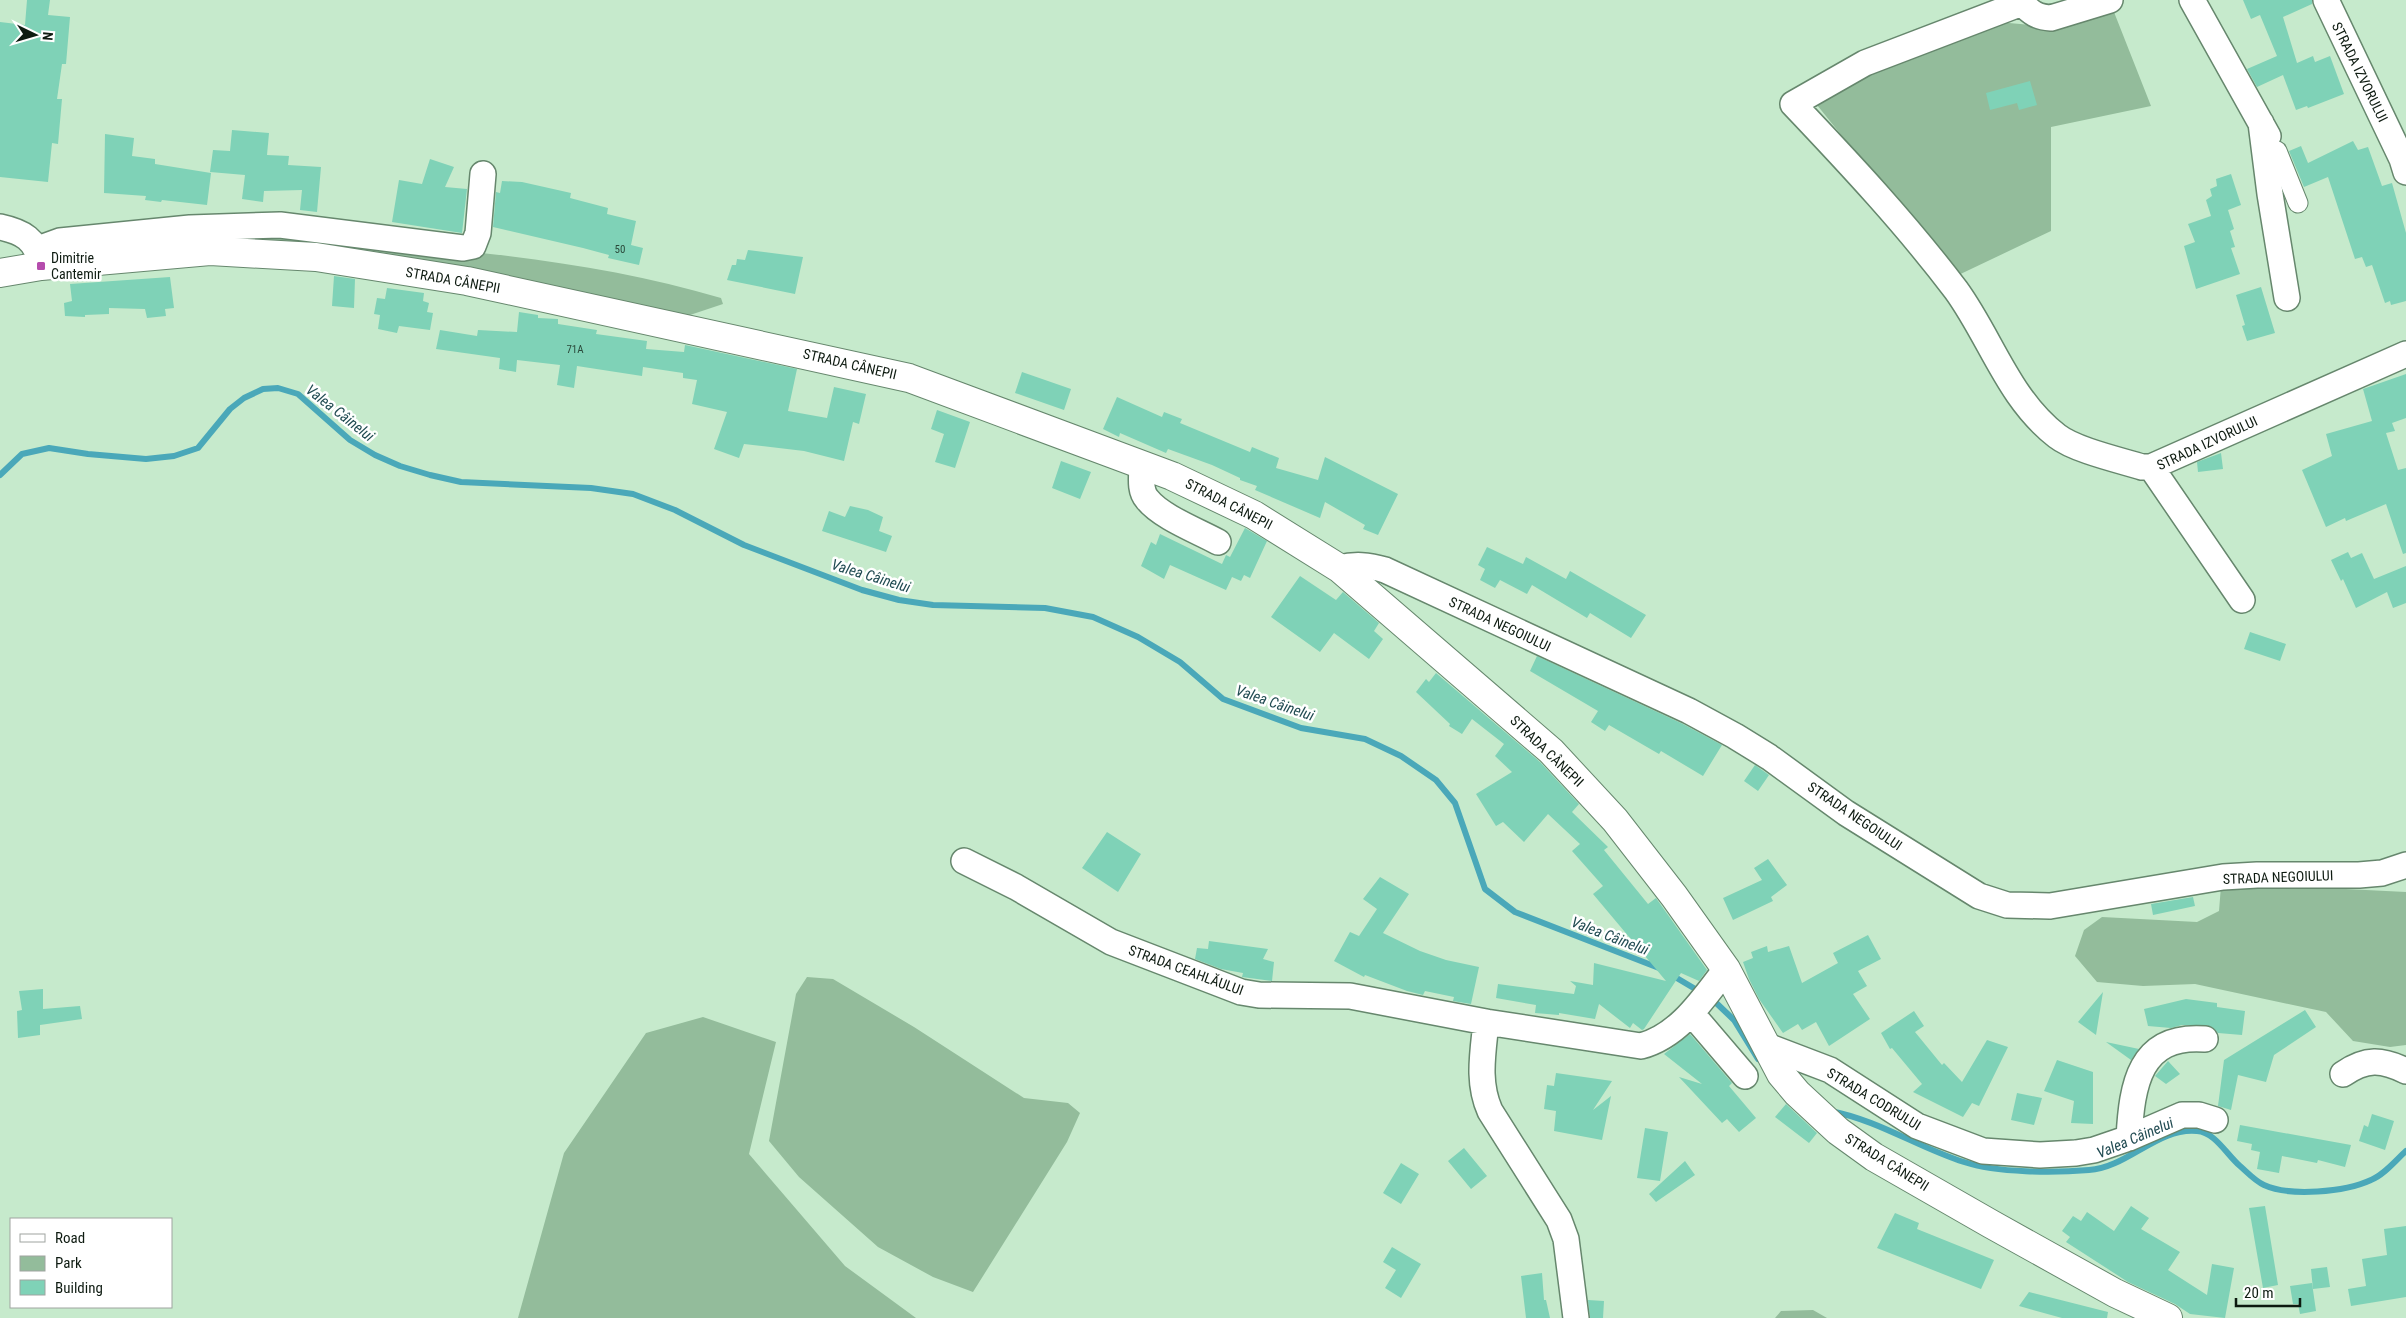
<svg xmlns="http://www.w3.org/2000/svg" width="2406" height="1318" font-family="'Roboto Condensed',sans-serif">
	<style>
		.green { fill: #93bc9b }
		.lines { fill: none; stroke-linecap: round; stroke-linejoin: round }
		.stream { stroke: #4aa8b9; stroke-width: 6 }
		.building { fill: #7fd2b7 }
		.pedestrian-casing { stroke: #66876d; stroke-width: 21 }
		.minor-casing { stroke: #66876d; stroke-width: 28 }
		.tertiary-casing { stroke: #66876d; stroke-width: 30 }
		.pedestrian { stroke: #fff; stroke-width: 19 }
		.minor { stroke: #fff; stroke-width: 25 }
		.tertiary { stroke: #fff; stroke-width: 28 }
		.poi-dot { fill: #b54cad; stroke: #fff; stroke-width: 2 }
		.labels { text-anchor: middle; stroke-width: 5; stroke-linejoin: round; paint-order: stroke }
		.number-label { font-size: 11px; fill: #2a493a }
		.street-label { font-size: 14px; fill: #0e1b11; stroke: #fff }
		.poi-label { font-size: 14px; fill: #0e1b11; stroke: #fff; text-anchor: start }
		.water-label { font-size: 15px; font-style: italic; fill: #214b52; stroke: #fff }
	</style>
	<rect width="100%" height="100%" fill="#c6eacc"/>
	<path class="green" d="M 2112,7 L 2151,106 L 2051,127 L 2051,231 L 1950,279 L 1875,177 L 1813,100 L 1877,71 L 1998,22 L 2053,27 Z
		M 262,233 C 415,247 573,254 721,298 L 723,304 L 687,316 L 163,239 Z
		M 2268,885 L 2406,892 L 2406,1045 L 2390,1047 L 2353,1041 L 2326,1012 L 2195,984 L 2143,986 L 2097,982 L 2075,956 L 2084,930 L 2102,917 L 2197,922 L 2219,911 L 2221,886 Z
		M 807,977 L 833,979 L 914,1027 L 1024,1098 L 1068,1103 L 1080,1113 L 1067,1142 L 973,1292 L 933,1277 L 878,1247 L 799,1177 L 769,1141 L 796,994 Z
		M 703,1017 L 776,1042 L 749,1154 L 845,1266 L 916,1318 L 518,1318 L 564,1153 L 646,1033 Z
		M 1813,1310 L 1827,1318 L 1775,1318 L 1781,1311 Z"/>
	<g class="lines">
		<path class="stream" d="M 0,475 L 22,454 L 49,448 L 88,454 L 146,459 L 174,456 L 198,448 L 230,409 L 244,398 L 263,389 L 278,388 L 298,394 L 350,440 L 375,455 L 400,466 L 430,475 L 461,482 L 591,488 L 633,494 L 675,510 L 744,545 L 862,590 L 899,600 L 933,605 L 1045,608 L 1093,617 L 1138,637 L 1180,662 L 1223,699 L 1301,728 L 1365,739 L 1401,756 L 1436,780 L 1455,803 L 1485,889 L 1515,912 L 1659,968
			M 1670,974 L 1702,993
			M 1711,998 L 1734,1020 L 1758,1059
			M 1830,1111 C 1878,1120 1919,1148 1964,1162 C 1997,1173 2054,1173 2089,1170 C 2127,1168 2158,1127 2197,1131 C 2215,1132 2227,1155 2240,1166 C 2247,1172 2255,1181 2264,1185 C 2290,1197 2345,1192 2371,1180 C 2384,1175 2396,1160 2406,1151"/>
	</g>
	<path class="building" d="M 27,0 L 50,0 L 48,15 L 70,17 L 66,64 L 62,64 L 57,99 L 62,99 L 58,144 L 52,143 L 48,182 L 0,177 L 0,22 L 25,25 Z
		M 2243,0 L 2312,0 L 2312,4 L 2283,17 L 2297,63 L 2313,56 L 2315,62 L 2330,56 L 2344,94 L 2308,108 L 2307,106 L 2296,110 L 2283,75 L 2257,87 L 2247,69 L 2277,56 L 2260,15 L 2251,19 Z
		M 2030,81 L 2037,105 L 2019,110 L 2017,103 L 1990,110 L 1986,93 Z
		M 232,130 L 269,133 L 267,155 L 289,156 L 288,165 L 321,167 L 317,212 L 300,210 L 302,190 L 264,191 L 263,202 L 242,199 L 245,175 L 210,172 L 213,150 L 230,151 Z
		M 105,134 L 134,138 L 132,156 L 155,159 L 155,164 L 211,173 L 207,205 L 162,200 L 161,202 L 145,200 L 146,196 L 104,193 Z
		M 2353,141 L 2358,150 L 2368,147 L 2382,186 L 2392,183 L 2406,233 L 2406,301 L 2391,305 L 2390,301 L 2385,303 L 2372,265 L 2366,267 L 2362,257 L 2355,259 L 2328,177 L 2304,187 L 2289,151 L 2301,146 L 2308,163 Z
		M 430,159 L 454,167 L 445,187 L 467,189 L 462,233 L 392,222 L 399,180 L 422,184 Z
		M 2231,174 L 2241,205 L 2228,210 L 2234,229 L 2230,231 L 2235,247 L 2231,248 L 2240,274 L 2196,289 L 2184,246 L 2195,242 L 2188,224 L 2211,216 L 2206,200 L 2212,196 L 2210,189 L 2217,186 L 2216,179 Z
		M 502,181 L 522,182 L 571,193 L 570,198 L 608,208 L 607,214 L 636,221 L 631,245 L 643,248 L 639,265 L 608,258 L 609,255 L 583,248 L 493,227 L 496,192 L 500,193 Z
		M 748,250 L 803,257 L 795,294 L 727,280 L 732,265 L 736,265 L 737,259 L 745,260 Z
		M 334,276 L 355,279 L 354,308 L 332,306 Z
		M 170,277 L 174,308 L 165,309 L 166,316 L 147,318 L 145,309 L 109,308 L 109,314 L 85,315 L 85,317 L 65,316 L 64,303 L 72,301 L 70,284 Z
		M 2261,287 L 2275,333 L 2247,341 L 2242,326 L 2245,325 L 2236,295 Z
		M 387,288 L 424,293 L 423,301 L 429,303 L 427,312 L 433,313 L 430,330 L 399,326 L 397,333 L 378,329 L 380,315 L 374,314 L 377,298 L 385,299 Z
		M 519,312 L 538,315 L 538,318 L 558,319 L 558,324 L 597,330 L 596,334 L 647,341 L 646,349 L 684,352 L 685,345 L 797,369 L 788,411 L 827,418 L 834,387 L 866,394 L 859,424 L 853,422 L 844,461 L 804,451 L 744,444 L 739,458 L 714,449 L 727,412 L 692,404 L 697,380 L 683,378 L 683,373 L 643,367 L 642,376 L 577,366 L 574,388 L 557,385 L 560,365 L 517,360 L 516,372 L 499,369 L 500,358 L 436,349 L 440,330 L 477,336 L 478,330 L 517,332 Z
		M 1022,372 L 1071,389 L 1064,410 L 1015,393 Z
		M 2406,374 L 2406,418 L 2392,423 L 2395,431 L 2386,433 L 2398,470 L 2406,468 L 2406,553 L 2403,554 L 2386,504 L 2346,521 L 2345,518 L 2326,527 L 2302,470 L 2332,456 L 2326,434 L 2372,421 L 2363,389 Z
		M 1117,397 L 1162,417 L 1164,412 L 1182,419 L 1180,423 L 1250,452 L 1252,447 L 1279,458 L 1276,468 L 1318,480 L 1325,457 L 1398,494 L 1378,535 L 1363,529 L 1365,525 L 1325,502 L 1320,518 L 1255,490 L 1257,486 L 1240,480 L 1240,478 L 1212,465 L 1168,449 L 1166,453 L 1120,433 L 1119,437 L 1103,429 Z
		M 937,410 L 970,422 L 955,468 L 935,462 L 944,434 L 931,429 Z
		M 2221,453 L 2223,469 L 2198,472 L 2197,462 Z
		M 1061,461 L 1091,472 L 1080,499 L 1052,488 Z
		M 850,506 L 868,510 L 883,517 L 879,531 L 892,536 L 886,552 L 822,531 L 829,511 L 845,517 Z
		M 1245,528 L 1267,541 L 1250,578 L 1244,575 L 1241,581 L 1232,577 L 1226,590 L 1170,565 L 1164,579 L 1141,566 L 1151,542 L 1156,545 L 1160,534 L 1222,564 L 1226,555 L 1230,557 Z
		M 1487,547 L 1523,564 L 1526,557 L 1566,579 L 1570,571 L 1646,615 L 1631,638 L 1590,613 L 1587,618 L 1532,585 L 1527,594 L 1500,580 L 1495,588 L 1480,580 L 1485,569 L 1478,565 Z
		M 2348,552 L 2351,558 L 2362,553 L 2374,579 L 2406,566 L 2406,603 L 2393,608 L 2387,592 L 2356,608 L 2343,579 L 2341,581 L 2331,560 Z
		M 1300,576 L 1336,600 L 1343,592 L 1379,623 L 1374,631 L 1383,639 L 1369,659 L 1334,633 L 1320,652 L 1271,617 Z
		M 2250,632 L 2286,644 L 2280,661 L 2244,649 Z
		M 1537,656 L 1683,724 L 1722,745 L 1703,776 L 1661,751 L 1659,754 L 1609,725 L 1605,731 L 1591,722 L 1598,711 L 1530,671 Z
		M 1436,673 L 1540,762 L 1579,804 L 1572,812 L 1608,847 L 1604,850 L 1648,904 L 1656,898 L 1707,970 L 1699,981 L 1681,973 L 1644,1029 L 1642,1030 L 1633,1023 L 1630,1028 L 1599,1004 L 1595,1019 L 1559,1013 L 1559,1015 L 1535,1013 L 1536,1005 L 1496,998 L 1498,984 L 1574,994 L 1576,986 L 1570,981 L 1593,985 L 1594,963 L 1666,981 L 1593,894 L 1603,886 L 1572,851 L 1580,844 L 1548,814 L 1524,842 L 1503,822 L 1496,826 L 1476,794 L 1512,772 L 1495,756 L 1504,744 L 1472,719 L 1462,734 L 1449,726 L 1450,724 L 1416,692 L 1426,679 L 1429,682 Z
		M 1755,765 L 1769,775 L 1758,791 L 1744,781 Z
		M 1107,832 L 1141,854 L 1118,892 L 1082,868 Z
		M 1768,859 L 1787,885 L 1771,897 L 1773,901 L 1733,920 L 1723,898 L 1762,880 L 1754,868 Z
		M 1380,877 L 1409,894 L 1383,933 L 1420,951 L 1446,960 L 1479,967 L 1471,1004 L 1453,1001 L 1454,997 L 1425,991 L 1423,995 L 1407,991 L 1365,975 L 1364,977 L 1334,961 L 1350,932 L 1359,936 L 1377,909 L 1363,899 Z
		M 2193,897 L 2195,906 L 2153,915 L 2151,904 Z
		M 1868,935 L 1881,959 L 1858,971 L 1867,986 L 1853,994 L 1870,1019 L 1829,1046 L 1816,1022 L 1802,1030 L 1798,1024 L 1783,1033 L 1759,999 L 1749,979 L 1743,962 L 1753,958 L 1751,952 L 1767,946 L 1768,952 L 1789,946 L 1802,983 L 1838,963 L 1833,953 Z
		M 1209,941 L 1268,949 L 1263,959 L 1274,962 L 1272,981 L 1242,977 L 1243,973 L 1221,969 L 1195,959 L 1197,948 L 1208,949 Z
		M 43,989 L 43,1009 L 80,1006 L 82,1019 L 40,1025 L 40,1035 L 18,1038 L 17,1011 L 22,1010 L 19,991 Z
		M 2103,992 L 2096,1035 L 2078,1022 Z
		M 2186,999 L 2217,1003 L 2217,1007 L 2245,1011 L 2242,1035 L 2218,1033 L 2212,1027 L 2205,1025 L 2182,1025 L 2171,1028 L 2148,1026 L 2144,1009 Z
		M 2305,1010 L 2316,1027 L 2274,1055 L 2266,1082 L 2238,1075 L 2231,1110 L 2218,1106 L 2224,1060 Z
		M 1914,1011 L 1924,1026 L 1915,1032 L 1942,1065 L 1944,1063 L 1962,1082 L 1987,1040 L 2008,1047 L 1979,1106 L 1972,1103 L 1963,1117 L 1913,1092 L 1922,1084 L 1892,1048 L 1890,1049 L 1881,1033 Z
		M 1690,1034 L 1732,1083 L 1729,1086 L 1756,1118 L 1739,1132 L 1727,1119 L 1722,1123 L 1679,1077 L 1702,1084 L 1664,1054 Z
		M 2106,1042 L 2139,1049 L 2131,1060 Z
		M 2057,1060 L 2093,1072 L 2093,1124 L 2071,1123 L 2074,1101 L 2044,1091 Z
		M 2168,1061 L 2180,1074 L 2166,1084 L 2155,1076 Z
		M 1556,1073 L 1612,1081 L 1593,1110 L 1611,1096 L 1602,1140 L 1554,1131 L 1556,1111 L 1544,1109 L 1547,1085 L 1554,1086 Z
		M 2017,1093 L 2042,1098 L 2034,1125 L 2011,1120 Z
		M 1786,1104 L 1817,1133 L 1809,1143 L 1775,1117 Z
		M 2372,1114 L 2394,1121 L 2385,1150 L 2359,1141 L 2364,1125 L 2368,1127 Z
		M 2240,1125 L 2351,1145 L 2345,1167 L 2318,1160 L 2317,1163 L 2282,1156 L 2279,1173 L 2257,1169 L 2260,1152 L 2251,1150 L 2252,1144 L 2237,1141 Z
		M 1645,1128 L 1668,1132 L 1660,1181 L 1637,1178 Z
		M 1464,1148 L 1487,1176 L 1471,1189 L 1448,1161 Z
		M 1685,1161 L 1695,1175 L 1656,1202 L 1649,1194 Z
		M 1401,1163 L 1419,1174 L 1401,1204 L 1383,1193 Z
		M 2131,1206 L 2149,1218 L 2141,1229 L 2180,1252 L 2168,1270 L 2207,1295 L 2212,1264 L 2234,1268 L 2225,1318 L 2190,1314 L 2175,1304 L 2128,1282 L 2066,1242 L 2070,1237 L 2062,1231 L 2073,1216 L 2081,1221 L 2087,1212 L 2114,1231 Z
		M 2265,1206 L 2278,1285 L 2263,1288 L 2249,1208 Z
		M 1895,1213 L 1919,1223 L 1917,1229 L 1994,1260 L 1981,1289 L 1877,1248 Z
		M 2406,1226 L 2406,1297 L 2351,1306 L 2348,1289 L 2366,1286 L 2362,1259 L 2387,1255 L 2384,1229 Z
		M 1392,1247 L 1421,1264 L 1401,1298 L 1385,1288 L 1396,1270 L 1383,1262 Z
		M 2327,1267 L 2330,1287 L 2313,1289 L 2311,1269 Z
		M 1542,1273 L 1544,1300 L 1546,1300 L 1550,1318 L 1526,1318 L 1521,1276 Z
		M 2312,1283 L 2316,1311 L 2300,1314 L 2298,1304 L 2293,1304 L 2290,1286 Z
		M 2029,1292 L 2108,1312 L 2107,1318 L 2062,1318 L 2019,1306 Z
		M 1588,1300 L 1604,1301 L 1603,1318 L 1590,1318 Z"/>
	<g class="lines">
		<defs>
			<path id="pedestrian" d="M 2277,151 L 2298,203"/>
			<path id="minor" d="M 2110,0 L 2051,18 C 2037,17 2031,13 2022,3 L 1865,63 L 1793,104 C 1850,164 1906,224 1956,290 C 1991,338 2008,398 2057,436 C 2075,450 2119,460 2142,467 L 2151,467 L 2406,354
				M 2192,0 L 2268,136
				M 2326,0 L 2402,159 L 2406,172
				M 2261,123 L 2270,194 L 2287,298
				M 0,227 C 23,232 36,239 41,264
				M 38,249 L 60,241 L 190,228 L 280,225 L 463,248 L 473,246 L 478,233 L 483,174
				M 1142,465 C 1142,476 1139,490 1147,499 C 1161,517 1198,531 1218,542
				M 2151,467 L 2242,600
				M 1339,568 C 1355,564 1368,565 1385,570 L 1689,711 L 1735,736 L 1769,757 L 1846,813 L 1979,896 L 2007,905 L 2050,906 L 2223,877 L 2257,875 L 2359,875 L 2382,873 L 2406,865
				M 964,861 L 1016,887 L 1111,942 L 1241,992 L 1259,995 L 1350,996 L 1486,1022 L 1641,1046 C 1679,1036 1703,999 1726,969
				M 1692,1014 L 1745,1076
				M 1486,1022 C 1483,1053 1477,1082 1490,1111 L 1559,1220 L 1566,1239 L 1576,1318
				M 1767,1046 L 1830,1070 L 1917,1126 L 1983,1151 L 2040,1155 L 2076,1153 L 2094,1150 L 2129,1138 L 2182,1115 L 2199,1115 L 2215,1120
				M 2343,1074 C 2366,1058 2382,1059 2406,1071
				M 2129,1138 C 2132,1085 2139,1034 2205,1039"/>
			<path id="tertiary" d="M 0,273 L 41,266 L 210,251 L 316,257 L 467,281 L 909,378 L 1172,476 L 1254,515 L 1339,568 L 1551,751 L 1615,820 L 1674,896 L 1726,969 L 1781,1074 L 1797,1093 L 1838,1131 L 1874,1157 L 1991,1224 L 2115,1293 L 2168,1318"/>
		</defs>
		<use href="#pedestrian" class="pedestrian-casing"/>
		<use href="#minor" class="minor-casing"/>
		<use href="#tertiary" class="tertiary-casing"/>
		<use href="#pedestrian" class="pedestrian"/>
		<use href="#minor" class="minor"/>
		<use href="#tertiary" class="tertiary"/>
	</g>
	<rect class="poi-dot" x="36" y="261" width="10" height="10" rx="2.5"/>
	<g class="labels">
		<g class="number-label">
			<text x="620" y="253">50</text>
			<text x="575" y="353">71A</text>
		</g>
		<g class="street-label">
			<text transform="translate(2360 72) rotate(64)" y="5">STRADA IZVORULUI</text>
			<text transform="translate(453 280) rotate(10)" y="5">STRADA CÂNEPII</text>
			<text transform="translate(850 364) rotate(13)" y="5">STRADA CÂNEPII</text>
			<text transform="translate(2207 443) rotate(-25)" y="5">STRADA IZVORULUI</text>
			<text transform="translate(1229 504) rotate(27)" y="5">STRADA CÂNEPII</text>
			<text transform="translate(1500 624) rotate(25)" y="5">STRADA NEGOIULUI</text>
			<text transform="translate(1547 751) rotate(44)" y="5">STRADA CÂNEPII</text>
			<text transform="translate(1855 816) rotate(34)" y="5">STRADA NEGOIULUI</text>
			<text transform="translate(2278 877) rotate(-2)" y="5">STRADA NEGOIULUI</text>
			<text transform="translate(1186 970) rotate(20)" y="5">STRADA CEAHLĂULUI</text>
			<text transform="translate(1874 1099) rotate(31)" y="5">STRADA CODRULUI</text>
			<text transform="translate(1887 1162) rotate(32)" y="5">STRADA CÂNEPII</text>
		</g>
		<g class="poi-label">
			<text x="51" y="263">Dimitrie<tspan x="51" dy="16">Cantemir</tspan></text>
		</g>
		<g class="water-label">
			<text transform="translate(340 413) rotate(38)" y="5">Valea Câinelui</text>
			<text transform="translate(871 576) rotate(17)" y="5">Valea Câinelui</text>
			<text transform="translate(1275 703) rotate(19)" y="5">Valea Câinelui</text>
			<text transform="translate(1610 936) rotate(21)" y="5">Valea Câinelui</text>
			<text transform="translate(2135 1138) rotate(-23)" y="5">Valea Câinelui</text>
		</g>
	</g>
	<rect x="10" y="1218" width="162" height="90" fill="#ffffff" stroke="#9fa4a0"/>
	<rect x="20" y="1234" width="25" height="8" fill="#ffffff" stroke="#9fa4a0"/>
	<text x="55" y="1243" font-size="15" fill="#0e1b11">Road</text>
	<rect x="20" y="1256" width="25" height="15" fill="#93bc9b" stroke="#9fa4a0"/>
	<text x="55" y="1268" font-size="15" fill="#0e1b11">Park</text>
	<rect x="20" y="1280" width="25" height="15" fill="#7fd2b7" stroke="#9fa4a0"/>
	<text x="55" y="1293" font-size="15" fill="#0e1b11">Building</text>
	<g transform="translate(35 35) rotate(95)" stroke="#ffffff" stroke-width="4" paint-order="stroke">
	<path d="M0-4L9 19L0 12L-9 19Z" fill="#0e1b11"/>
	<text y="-8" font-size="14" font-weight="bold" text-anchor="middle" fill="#0e1b11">N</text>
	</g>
	<path d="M2236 1298v8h64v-8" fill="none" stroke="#0e1b11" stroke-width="2.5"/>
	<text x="2244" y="1298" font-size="15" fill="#0e1b11" stroke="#ffffff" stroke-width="4" paint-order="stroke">20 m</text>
</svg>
